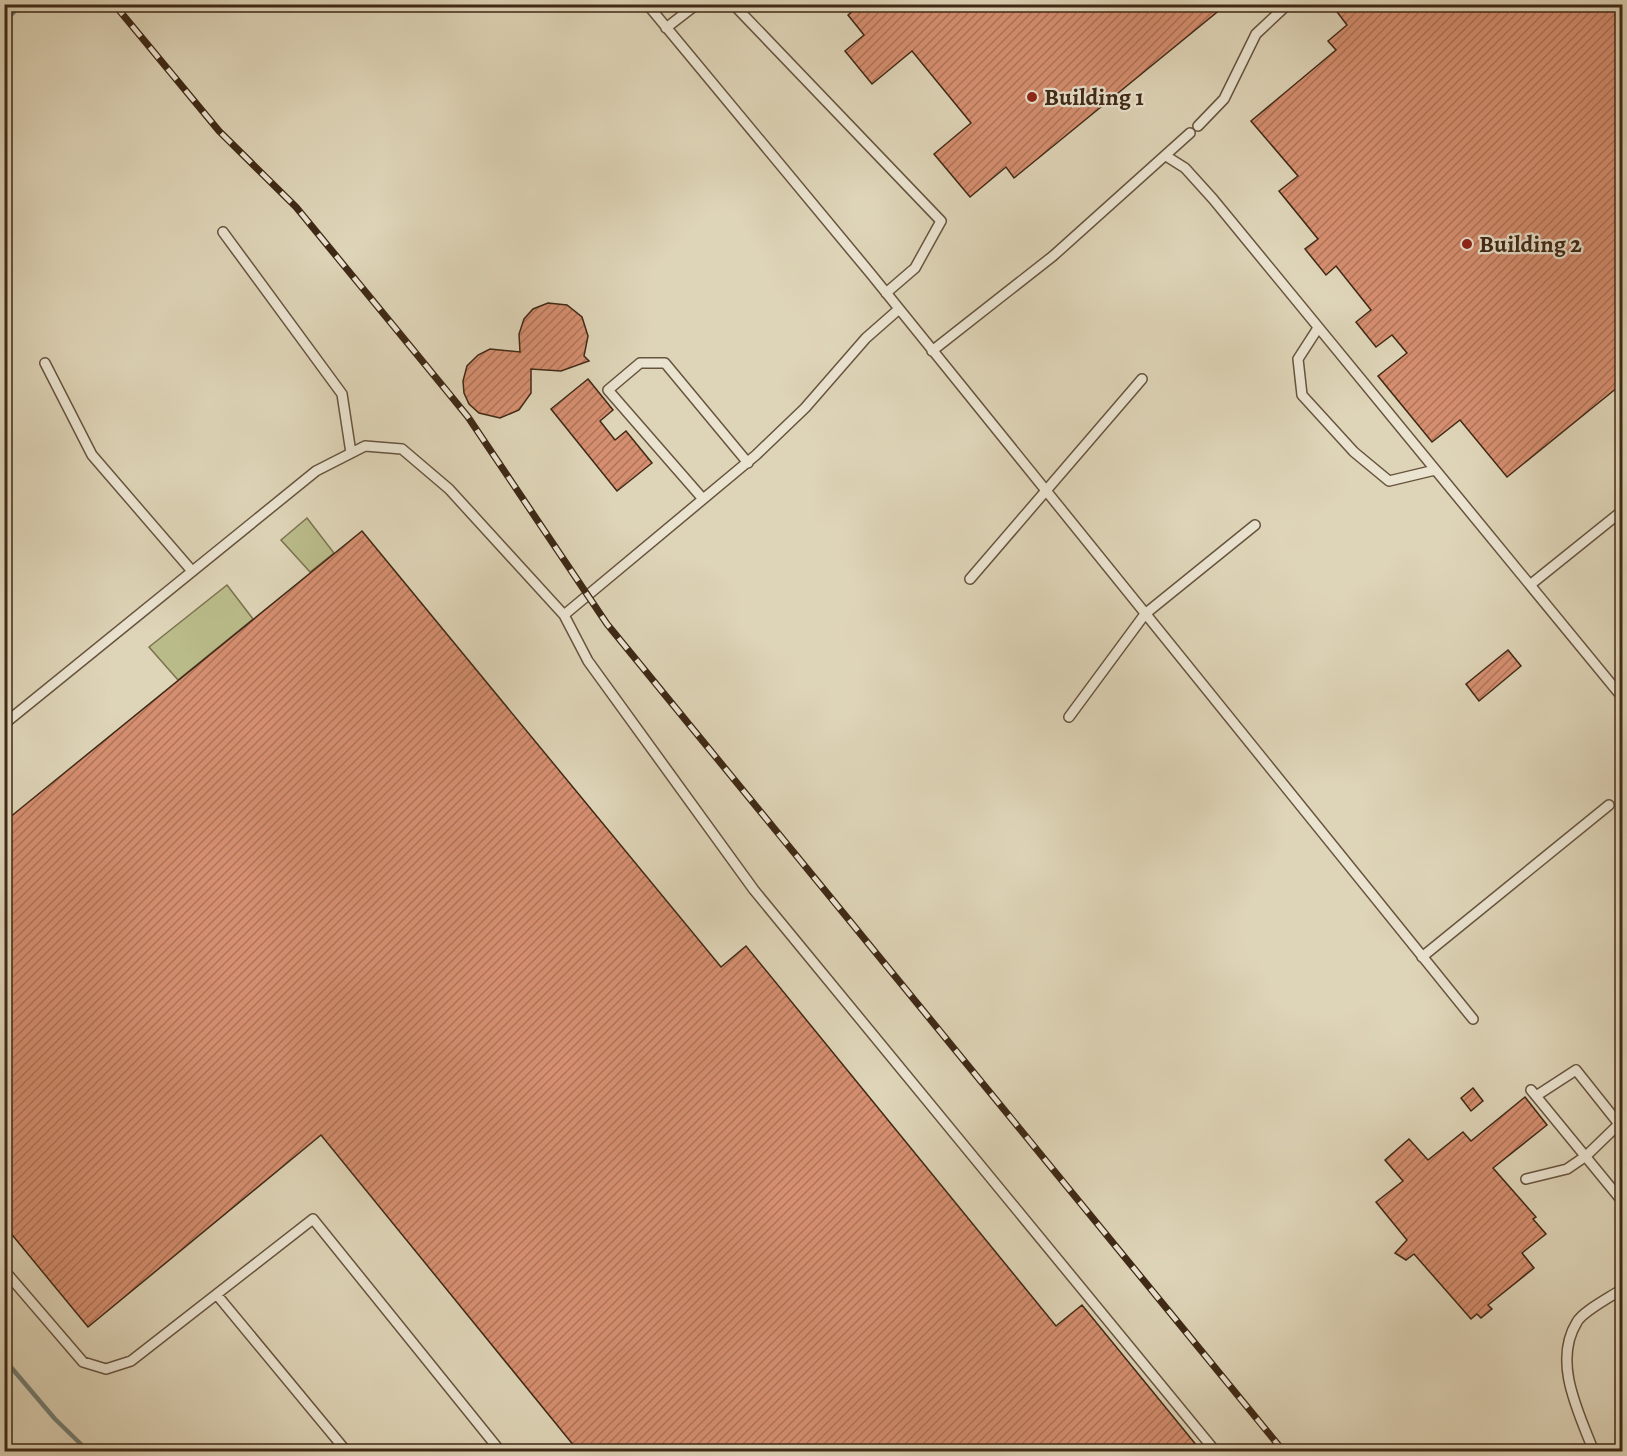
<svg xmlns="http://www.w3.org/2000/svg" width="1627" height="1456" font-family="Alegreya,serif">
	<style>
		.grass { fill: #b9bb89; stroke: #7c7250; stroke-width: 1.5 }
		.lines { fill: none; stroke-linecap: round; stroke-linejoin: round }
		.stream { stroke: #727e75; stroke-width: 4.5 }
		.building { fill: url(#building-hatch); stroke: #3f2916; stroke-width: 1.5 }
		.service-casing { stroke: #67543e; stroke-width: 12 }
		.service { stroke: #eae3d0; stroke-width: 9 }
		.rail-casing { stroke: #3f2916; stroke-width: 7 }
		.rail { stroke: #eae3d0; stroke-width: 4.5; stroke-dasharray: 14; stroke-linecap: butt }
		.poi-dot { fill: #8f2418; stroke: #eae3d0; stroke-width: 2 }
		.labels { text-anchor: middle; stroke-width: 4.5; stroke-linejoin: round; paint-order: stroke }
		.poi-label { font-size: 24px; font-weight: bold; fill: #3f2916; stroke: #eae3d0; text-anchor: start }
	</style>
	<defs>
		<pattern id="building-hatch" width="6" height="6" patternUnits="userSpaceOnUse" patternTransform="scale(1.5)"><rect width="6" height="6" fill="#d58e6f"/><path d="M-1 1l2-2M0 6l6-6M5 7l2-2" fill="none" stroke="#ae745a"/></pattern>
	</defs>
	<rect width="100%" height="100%" fill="#ded4b7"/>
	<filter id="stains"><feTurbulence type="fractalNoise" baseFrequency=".00333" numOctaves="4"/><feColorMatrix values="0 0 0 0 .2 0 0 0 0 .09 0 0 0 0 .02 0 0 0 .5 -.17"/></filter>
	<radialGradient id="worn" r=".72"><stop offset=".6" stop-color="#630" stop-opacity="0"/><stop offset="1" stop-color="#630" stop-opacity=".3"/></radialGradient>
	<path class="grass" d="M 307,518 L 334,553 L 310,572 L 281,540 Z
		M 227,585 L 253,619 L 178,680 L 149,647 Z"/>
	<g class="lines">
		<path class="stream" d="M 4,22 L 22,4
			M 4,1359 L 55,1419 L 89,1452"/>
	</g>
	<path class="building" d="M 861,4 L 1227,4 L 1014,178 L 1006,167 L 970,197 L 934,154 L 971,123 L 912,51 L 872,84 L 845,51 L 864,35 L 848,15 Z
		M 1331,4 L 1623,4 L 1623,383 L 1507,477 L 1460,420 L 1432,442 L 1378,376 L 1407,353 L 1392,335 L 1376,347 L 1356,322 L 1371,310 L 1336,266 L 1326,275 L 1305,249 L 1318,239 L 1279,191 L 1298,176 L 1251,121 L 1336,50 L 1328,41 L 1347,25 Z
		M 548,303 L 567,305 L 582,317 L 588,336 L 584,356 L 589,361 L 561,371 L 531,369 L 531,393 L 519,410 L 500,418 L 479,413 L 469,404 L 464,393 L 463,381 L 467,366 L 478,355 L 490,349 L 520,352 L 519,334 L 524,319 L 533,309 Z
		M 588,379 L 613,410 L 600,421 L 615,440 L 626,431 L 652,463 L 617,491 L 551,409 Z
		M 362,531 L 721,967 L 746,946 L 1056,1326 L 1082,1305 L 1202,1452 L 579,1452 L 321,1135 L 88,1327 L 4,1225 L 4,822 Z
		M 1508,650 L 1521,666 L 1479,701 L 1466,684 Z
		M 1473,1088 L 1483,1101 L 1471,1111 L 1461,1098 Z
		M 1525,1097 L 1547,1125 L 1493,1168 L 1536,1217 L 1533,1219 L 1546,1234 L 1522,1253 L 1534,1268 L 1488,1305 L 1492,1309 L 1481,1318 L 1477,1314 L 1471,1319 L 1414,1254 L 1406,1260 L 1395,1253 L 1407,1240 L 1376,1202 L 1403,1181 L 1385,1160 L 1409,1139 L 1428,1160 L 1463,1132 L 1471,1141 Z"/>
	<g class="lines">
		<defs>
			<path id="service" d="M 647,4 L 871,274 L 1473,1019
				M 733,4 L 941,221 L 915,268 L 886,293
				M 666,28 L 697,4
				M 1198,126 L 1224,99 L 1256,34 L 1288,4
				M 1166,156 L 1185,168 L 1213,199 L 1622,697
				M 223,232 L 342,394 L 351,453
				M 899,309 L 866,338 L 805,408 L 756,455 L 564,615 L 588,661 L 754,890 L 1216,1452
				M 1318,328 L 1298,359 L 1302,395 L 1354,452 L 1389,481 L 1435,470
				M 932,351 L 1053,256 L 1190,133
				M 45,363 L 92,455 L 192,571
				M 703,499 L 608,390 L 640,363 L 665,363 L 748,463
				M 970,579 L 1142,379
				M 1530,585 L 1622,511
				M 1069,717 L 1145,614 L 1255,525
				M 4,724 L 316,471 L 365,446 L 402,449 L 449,489 L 564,615
				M 1422,957 L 1609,805
				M 1531,1090 L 1622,1201
				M 1526,1179 L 1567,1169 L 1586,1156 L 1619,1124 L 1576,1070 L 1536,1096
				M 4,1270 L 83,1362 L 106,1369 L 131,1361 L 313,1219 L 501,1452
				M 217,1295 L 347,1452
				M 1594,1452 C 1579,1413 1552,1362 1577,1322 C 1583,1311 1611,1297 1622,1289"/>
		</defs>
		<use href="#service" class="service-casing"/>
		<use href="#service" class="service"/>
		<defs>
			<path id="rail" d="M 114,4 L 219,131 L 296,207 L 446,390 L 468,417 L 607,624 L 1284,1452"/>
		</defs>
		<use href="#rail" class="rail-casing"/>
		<use href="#rail" class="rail"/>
	</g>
	<g class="poi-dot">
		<circle cx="1032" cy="97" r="6"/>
		<circle cx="1467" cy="244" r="6"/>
	</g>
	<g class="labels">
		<g class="poi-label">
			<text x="1044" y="105">Building 1</text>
			<text x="1479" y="252">Building 2</text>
		</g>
	</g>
	<rect width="1627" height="1456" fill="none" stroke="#ded4b7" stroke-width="24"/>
	<rect x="6" y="6" width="1615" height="1444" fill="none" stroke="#3f2916" stroke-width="3"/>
	<rect x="12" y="12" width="1603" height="1432" fill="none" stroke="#3f2916" stroke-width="1.5"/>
	<rect width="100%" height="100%" filter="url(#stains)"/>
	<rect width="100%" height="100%" fill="url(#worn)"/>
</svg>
